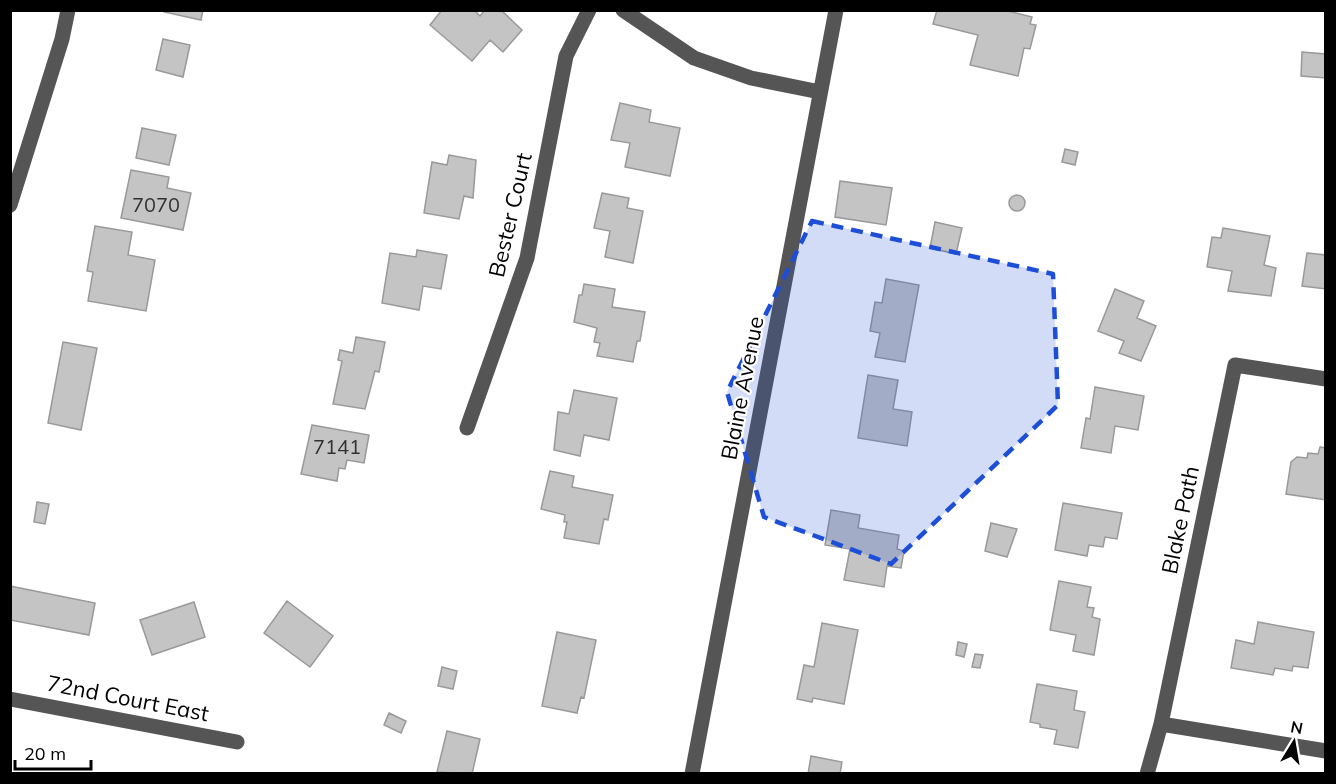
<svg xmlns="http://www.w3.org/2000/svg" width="1336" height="784" font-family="Mulish,sans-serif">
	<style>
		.building { fill: #c4c4c4; stroke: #999; stroke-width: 1.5 }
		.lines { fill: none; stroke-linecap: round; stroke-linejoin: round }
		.minor { stroke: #555; stroke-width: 15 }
		.marked { fill: #1d4ed8; fill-opacity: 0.2; stroke: #1d4ed8; stroke-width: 4.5; stroke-dasharray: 12 8; stroke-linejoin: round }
		.labels { text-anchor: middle; stroke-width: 4.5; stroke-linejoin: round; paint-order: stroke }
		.number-label { font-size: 20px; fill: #313131 }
		.street-label { font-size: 22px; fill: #000; stroke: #fff }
	</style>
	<rect width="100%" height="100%" fill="#fff"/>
	<path class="building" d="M 164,10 L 203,10 L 201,20 L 164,12 Z
		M 442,10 L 474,10 L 480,16 L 485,10 L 501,10 L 522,30 L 503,52 L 490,40 L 472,61 L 430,25 Z
		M 937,10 L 1004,10 L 1032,17 L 1030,24 L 1036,25 L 1030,49 L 1024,48 L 1018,76 L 970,65 L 978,35 L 933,24 Z
		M 163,39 L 190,45 L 183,77 L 156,70 Z
		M 1302,52 L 1326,54 L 1326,78 L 1301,76 Z
		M 620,103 L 651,110 L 649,122 L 680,128 L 670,176 L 625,167 L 630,143 L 611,140 Z
		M 142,128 L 176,135 L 169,165 L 136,158 Z
		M 1065,149 L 1078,152 L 1075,165 L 1062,162 Z
		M 449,155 L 476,160 L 473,198 L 464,196 L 459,219 L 424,213 L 432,162 L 447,165 Z
		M 131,170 L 169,177 L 167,188 L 191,193 L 183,230 L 121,218 Z
		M 840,181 L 892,188 L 886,225 L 835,217 Z
		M 602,193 L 629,198 L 627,208 L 643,211 L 633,263 L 605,257 L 610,231 L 594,228 Z
		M1009 203a8 8 0 1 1 16 0a8 8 0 1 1-16 0Z
		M 935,222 L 962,228 L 956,254 L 930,248 Z
		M 95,226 L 132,232 L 128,255 L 155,260 L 146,311 L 88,301 L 93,272 L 87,271 Z
		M 1223,228 L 1270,236 L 1264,265 L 1276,268 L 1271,296 L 1228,291 L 1232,271 L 1207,267 L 1212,237 L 1221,238 Z
		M 417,250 L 447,255 L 441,289 L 423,286 L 419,310 L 382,303 L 390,253 L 416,257 Z
		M 1307,253 L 1326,255 L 1326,289 L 1302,286 Z
		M 886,279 L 919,285 L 905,362 L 875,357 L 880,333 L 870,331 L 875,302 L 882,303 Z
		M 584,284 L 615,289 L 612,307 L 645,312 L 640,341 L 637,341 L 633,362 L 597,356 L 600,343 L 594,342 L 597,328 L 574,322 L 579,295 L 582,295 Z
		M 1115,289 L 1144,301 L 1137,318 L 1156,326 L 1141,361 L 1119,353 L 1124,341 L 1098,331 Z
		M 356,337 L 385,342 L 379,372 L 375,371 L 365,409 L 333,404 L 342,361 L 338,360 L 340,350 L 353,353 Z
		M 63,342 L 97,348 L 81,430 L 48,423 Z
		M 868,375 L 898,380 L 893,409 L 912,412 L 907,446 L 858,438 Z
		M 1095,387 L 1144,396 L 1138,430 L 1115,426 L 1111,453 L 1081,448 L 1086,418 L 1090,419 Z
		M 574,390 L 617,398 L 609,440 L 584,435 L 580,456 L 554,450 L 558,412 L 569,414 Z
		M 312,425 L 369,435 L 364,463 L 347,460 L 345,469 L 339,468 L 337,481 L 301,474 Z
		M 1320,447 L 1326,448 L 1326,500 L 1286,494 L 1291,462 L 1297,457 L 1307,458 L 1308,453 L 1318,454 Z
		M 550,471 L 574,476 L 572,487 L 613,495 L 608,520 L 604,519 L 599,544 L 564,538 L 567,522 L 564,522 L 565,515 L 541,509 Z
		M 37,502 L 49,504 L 45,524 L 34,522 Z
		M 1063,503 L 1122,513 L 1117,539 L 1105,537 L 1103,547 L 1089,545 L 1087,556 L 1055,550 Z
		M 831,510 L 860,515 L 858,528 L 899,535 L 897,549 L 904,551 L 901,568 L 887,566 L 884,587 L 844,580 L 850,549 L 825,545 Z
		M 991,523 L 1017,529 L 1007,557 L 985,551 Z
		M 1059,581 L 1091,587 L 1087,607 L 1094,608 L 1092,617 L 1100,619 L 1094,655 L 1073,651 L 1076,635 L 1050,630 Z
		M 10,586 L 95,603 L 89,635 L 10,620 Z
		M 287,601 L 333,636 L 310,667 L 264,633 Z
		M 194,602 L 205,637 L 152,655 L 140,620 Z
		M 1258,622 L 1314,632 L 1308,668 L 1293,666 L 1292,671 L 1275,668 L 1273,675 L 1231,668 L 1236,640 L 1254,644 Z
		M 822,623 L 858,630 L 844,704 L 813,698 L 812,702 L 797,699 L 804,665 L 814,667 Z
		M 557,632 L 596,640 L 584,698 L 581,697 L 577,713 L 542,706 Z
		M 958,642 L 967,644 L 964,657 L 956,655 Z
		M 975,654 L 983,655 L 980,668 L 972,667 Z
		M 442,667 L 457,671 L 453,689 L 438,686 Z
		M 1037,684 L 1077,691 L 1074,710 L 1085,712 L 1078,748 L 1054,744 L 1057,730 L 1040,727 L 1040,724 L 1030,722 Z
		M 389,713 L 406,721 L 401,733 L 384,725 Z
		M 447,731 L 480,739 L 472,774 L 437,772 Z
		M 811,756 L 842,762 L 840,774 L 808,774 Z"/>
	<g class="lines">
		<path class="minor" d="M 623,10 L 694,58 L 751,78 L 820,92
			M 10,205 L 62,39 L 68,10
			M 467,428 L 527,258 L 566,56 L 589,10
			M 10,699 L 237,742
			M 1161,724 L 1326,751
			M 692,774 L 836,10
			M 1147,774 L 1161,724 L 1235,365 L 1326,379"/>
	</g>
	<path class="marked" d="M 812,221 L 1053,274 L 1058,405 L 891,564 L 764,517 L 727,392 Z"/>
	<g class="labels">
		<g class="number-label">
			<text x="156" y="212">7070</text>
			<text x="337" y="454">7141</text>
		</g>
		<g class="street-label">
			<text transform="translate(510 215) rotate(-77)" y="8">Bester Court</text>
			<text transform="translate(742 388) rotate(-79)" y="8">Blaine Avenue</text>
			<text transform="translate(1180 520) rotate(-78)" y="8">Blake Path</text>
			<text transform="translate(128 698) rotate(11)" y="8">72nd Court East</text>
		</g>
	</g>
	<rect width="1336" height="784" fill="none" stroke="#000000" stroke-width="24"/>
	<g transform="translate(1294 742) rotate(11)" stroke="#ffffff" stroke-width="4.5" paint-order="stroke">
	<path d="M0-4.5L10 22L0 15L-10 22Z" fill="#000000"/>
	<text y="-9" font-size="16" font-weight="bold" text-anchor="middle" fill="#000000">N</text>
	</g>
	<path d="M15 760v9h76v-9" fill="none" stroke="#000000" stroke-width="3"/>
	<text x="24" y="760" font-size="18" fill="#000000" stroke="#ffffff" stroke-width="4.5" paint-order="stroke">20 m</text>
</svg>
